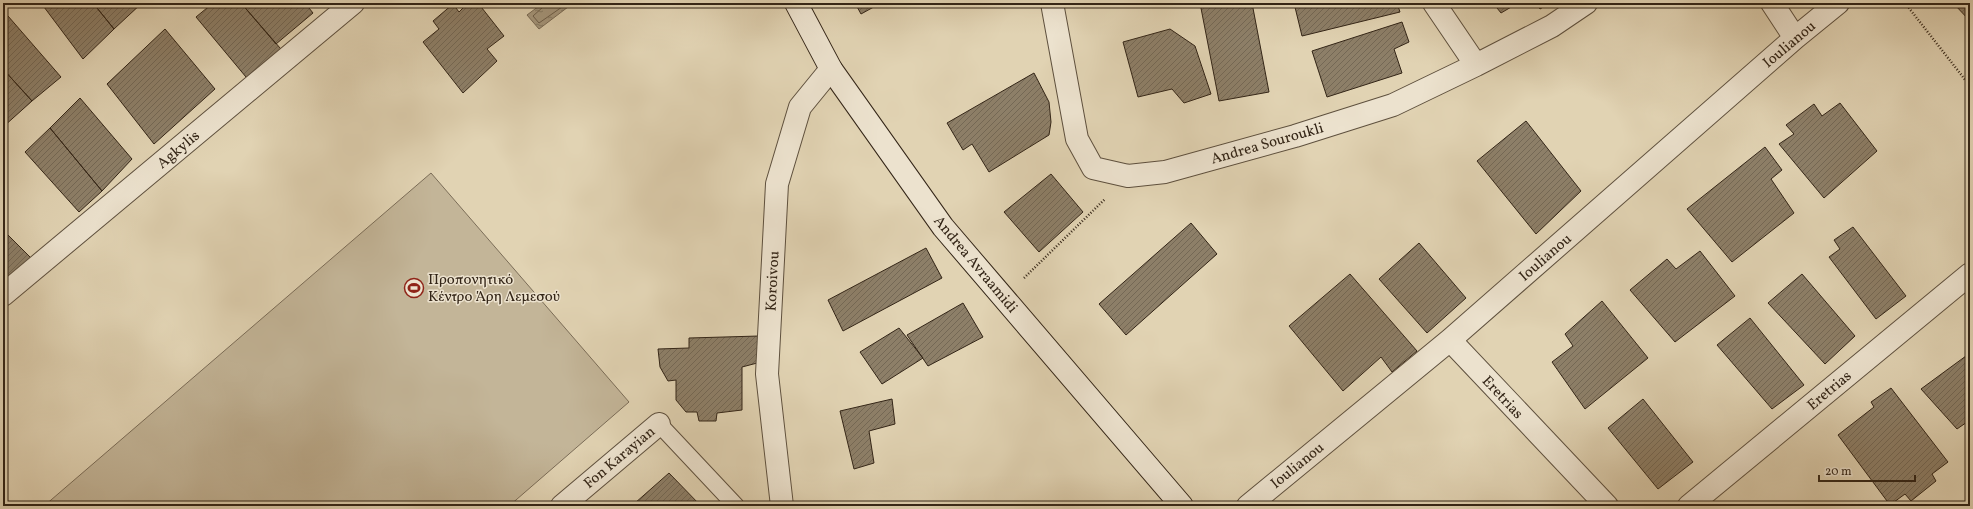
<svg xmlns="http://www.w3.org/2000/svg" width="1973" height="509" font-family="Vollkorn,serif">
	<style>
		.pitch { fill: #c3b598; stroke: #7b6d58 }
		.water { fill: url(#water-ripples); stroke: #786a55 }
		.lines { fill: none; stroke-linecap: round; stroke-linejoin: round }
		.shore { stroke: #6c5e4a; stroke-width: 1 }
		.building { fill: url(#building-hatch); stroke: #332517 }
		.lane-casing { stroke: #5e503e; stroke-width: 18 }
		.street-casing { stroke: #5e503e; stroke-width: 24 }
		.secondary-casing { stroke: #332517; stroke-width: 24 }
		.path { stroke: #332517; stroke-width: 2.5; stroke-dasharray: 1 2; stroke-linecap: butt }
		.lane { stroke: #ece2ce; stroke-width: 16 }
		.street { stroke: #ece2ce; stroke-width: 22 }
		.secondary { stroke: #ece2ce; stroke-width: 22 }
		.labels { text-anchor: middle; stroke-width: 3; stroke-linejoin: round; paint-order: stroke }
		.street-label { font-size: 15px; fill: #332517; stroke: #ece2ce }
		.poi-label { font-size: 15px; fill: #332517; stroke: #ece2ce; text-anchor: start }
	</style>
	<defs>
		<pattern id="water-ripples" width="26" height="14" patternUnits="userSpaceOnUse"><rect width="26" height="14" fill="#a6987e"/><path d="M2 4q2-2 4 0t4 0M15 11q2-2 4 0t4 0" fill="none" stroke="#887c66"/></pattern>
		<pattern id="building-hatch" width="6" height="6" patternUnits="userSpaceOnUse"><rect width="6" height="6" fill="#8d7f68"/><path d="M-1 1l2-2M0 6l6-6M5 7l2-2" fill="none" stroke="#746855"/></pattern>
	</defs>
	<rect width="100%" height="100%" fill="#e1d3b3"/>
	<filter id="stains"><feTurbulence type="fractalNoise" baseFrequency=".005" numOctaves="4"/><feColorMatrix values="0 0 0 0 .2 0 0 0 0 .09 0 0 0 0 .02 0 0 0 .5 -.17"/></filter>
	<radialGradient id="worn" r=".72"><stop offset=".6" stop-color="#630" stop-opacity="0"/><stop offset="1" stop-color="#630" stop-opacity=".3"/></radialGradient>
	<path class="pitch" d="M 431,173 L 629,402 L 509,506 L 44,506 Z"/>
	<path class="water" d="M 543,3 L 565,3 L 568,7 L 539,29 L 527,15 Z"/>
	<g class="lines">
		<path class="shore" d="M 545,3 L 543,7 L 533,16 L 539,23 L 562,7 L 562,3"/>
	</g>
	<path class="building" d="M 41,3 L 93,3 L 114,29 L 83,59 Z
		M 93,3 L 142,3 L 114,29 Z
		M 213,3 L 241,3 L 287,56 L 251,83 L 196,17 Z
		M 241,3 L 305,3 L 313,13 L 276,44 Z
		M 468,3 L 478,3 L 504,36 L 487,49 L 497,61 L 463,93 L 423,42 L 439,29 L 433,21 L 453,4 L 459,12 Z
		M 855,3 L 881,3 L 861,14 Z
		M 1200,3 L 1252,3 L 1269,92 L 1219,101 Z
		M 1294,3 L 1397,3 L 1400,12 L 1302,36 Z
		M 1493,3 L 1518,3 L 1501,13 Z
		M 1536,3 L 1550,3 L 1540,9 Z
		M 1955,3 L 1970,3 L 1970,21 L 1954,4 Z
		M 8,16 L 61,77 L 32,101 L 3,69 L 3,20 Z
		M 1402,22 L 1409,42 L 1394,49 L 1402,73 L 1327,97 L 1312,51 Z
		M 165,29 L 215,89 L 154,144 L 107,84 Z
		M 1170,29 L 1195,46 L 1211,94 L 1184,103 L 1172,89 L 1138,97 L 1123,42 Z
		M 3,69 L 32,101 L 3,127 Z
		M 1034,73 L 1049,102 L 1051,122 L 1049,135 L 989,172 L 972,144 L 963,150 L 947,123 Z
		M 80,98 L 132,159 L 102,191 L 50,128 Z
		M 1840,103 L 1877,151 L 1824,198 L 1779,144 L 1794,134 L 1786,125 L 1814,104 L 1822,116 Z
		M 1526,121 L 1581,191 L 1536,234 L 1477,161 Z
		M 50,128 L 102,191 L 79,212 L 25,152 Z
		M 1765,147 L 1782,170 L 1771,179 L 1794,213 L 1732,262 L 1687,209 Z
		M 1051,174 L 1083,212 L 1039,252 L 1004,212 Z
		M 1191,223 L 1217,254 L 1126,335 L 1099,304 Z
		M 1853,227 L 1906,296 L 1876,319 L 1829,257 L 1840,249 L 1834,240 Z
		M 3,230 L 36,263 L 3,287 Z
		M 1419,243 L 1466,298 L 1427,333 L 1379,279 Z
		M 926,248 L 942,278 L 843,331 L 828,300 Z
		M 1700,251 L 1735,296 L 1675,342 L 1630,290 L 1667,259 L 1676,269 Z
		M 1350,274 L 1417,351 L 1392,372 L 1381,357 L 1343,391 L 1289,326 Z
		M 1802,274 L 1855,336 L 1825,364 L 1768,303 Z
		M 1602,301 L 1648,358 L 1585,409 L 1552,362 L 1573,346 L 1565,334 Z
		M 963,303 L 983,337 L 928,366 L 907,335 Z
		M 1750,318 L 1804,385 L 1772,409 L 1717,345 Z
		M 899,328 L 923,358 L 882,384 L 860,352 Z
		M 759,336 L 761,362 L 742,367 L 742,410 L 717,413 L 716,421 L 699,421 L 697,412 L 686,412 L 676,400 L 676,380 L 668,381 L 660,367 L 658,349 L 689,348 L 689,338 Z
		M 1970,353 L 1970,420 L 1957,429 L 1921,389 Z
		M 1891,388 L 1948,462 L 1932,474 L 1936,481 L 1911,501 L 1905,494 L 1890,505 L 1838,435 L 1874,407 L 1871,402 Z
		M 892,399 L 895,424 L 869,431 L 874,463 L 854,469 L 840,411 Z
		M 1643,399 L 1693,462 L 1658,489 L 1608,428 Z
		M 669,473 L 701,506 L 638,506 L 635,503 Z"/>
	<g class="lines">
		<defs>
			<path id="lane" d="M 659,424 L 736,506"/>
			<path id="street" d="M 1052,3 L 1077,139 L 1093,168 L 1128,176 L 1165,172 L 1295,136 L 1393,105 L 1476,65 L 1552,26 L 1586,3
				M 1434,3 L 1476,65
				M 1772,3 L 1795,38
				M 3,295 L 353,3
				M 1450,340 L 1607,506
				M 562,506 L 659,424
				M 782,506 L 767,374 L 777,184 L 800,107 L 831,69
				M 1248,506 L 1450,340 L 1795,38 L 1838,3
				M 1689,506 L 1970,274"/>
			<path id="secondary" d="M 796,3 L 831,69 L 943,227 L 1182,506"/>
		</defs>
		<use href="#lane" class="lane-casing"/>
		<use href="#street" class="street-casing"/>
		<use href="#secondary" class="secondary-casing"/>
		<path class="path" d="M 1905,3 L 1970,86
			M 1024,278 L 1105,199"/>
		<use href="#lane" class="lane"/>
		<use href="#street" class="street"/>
		<use href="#secondary" class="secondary"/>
	</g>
	<defs>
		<symbol id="stadium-ring" viewBox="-11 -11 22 22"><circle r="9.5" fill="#ece2ce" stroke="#8f2418" stroke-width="1.5"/><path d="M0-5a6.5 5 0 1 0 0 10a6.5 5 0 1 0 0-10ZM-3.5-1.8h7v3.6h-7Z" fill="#8f2418"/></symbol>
	</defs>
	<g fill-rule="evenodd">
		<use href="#stadium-ring" x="403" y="277" width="22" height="22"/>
	</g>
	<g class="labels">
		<g class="street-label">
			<text transform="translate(1789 44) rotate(-40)" y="5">Ioulianou</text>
			<text transform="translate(1267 143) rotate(-16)" y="5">Andrea Souroukli</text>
			<text transform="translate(178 149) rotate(-40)" y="5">Agkylis</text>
			<text transform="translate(1545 257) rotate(-41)" y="5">Ioulianou</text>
			<text transform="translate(976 264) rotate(50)" y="5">Andrea Avraamidi</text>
			<text transform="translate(772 281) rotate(-87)" y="5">Koroivou</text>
			<text transform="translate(1829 390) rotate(-40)" y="5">Eretrias</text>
			<text transform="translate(1503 397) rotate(47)" y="5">Eretrias</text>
			<text transform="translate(619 457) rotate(-40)" y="5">Fon Karayian</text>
			<text transform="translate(1297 465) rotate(-39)" y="5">Ioulianou</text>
		</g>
		<g class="poi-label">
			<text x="428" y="284">Προπονητικό<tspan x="428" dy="17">Κέντρο Άρη Λεμεσού</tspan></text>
		</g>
	</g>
	<rect width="1973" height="509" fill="none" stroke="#e1d3b3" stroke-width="16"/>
	<rect x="4" y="4" width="1965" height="501" fill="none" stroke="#332517" stroke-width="2"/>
	<rect x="8" y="8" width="1957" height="493" fill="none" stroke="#332517"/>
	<path d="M1819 475v6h96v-6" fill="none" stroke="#332517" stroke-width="2"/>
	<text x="1825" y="475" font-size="12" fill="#332517" stroke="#ece2ce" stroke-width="3" paint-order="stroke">20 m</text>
	<rect width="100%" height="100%" filter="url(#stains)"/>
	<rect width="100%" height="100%" fill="url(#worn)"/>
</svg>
